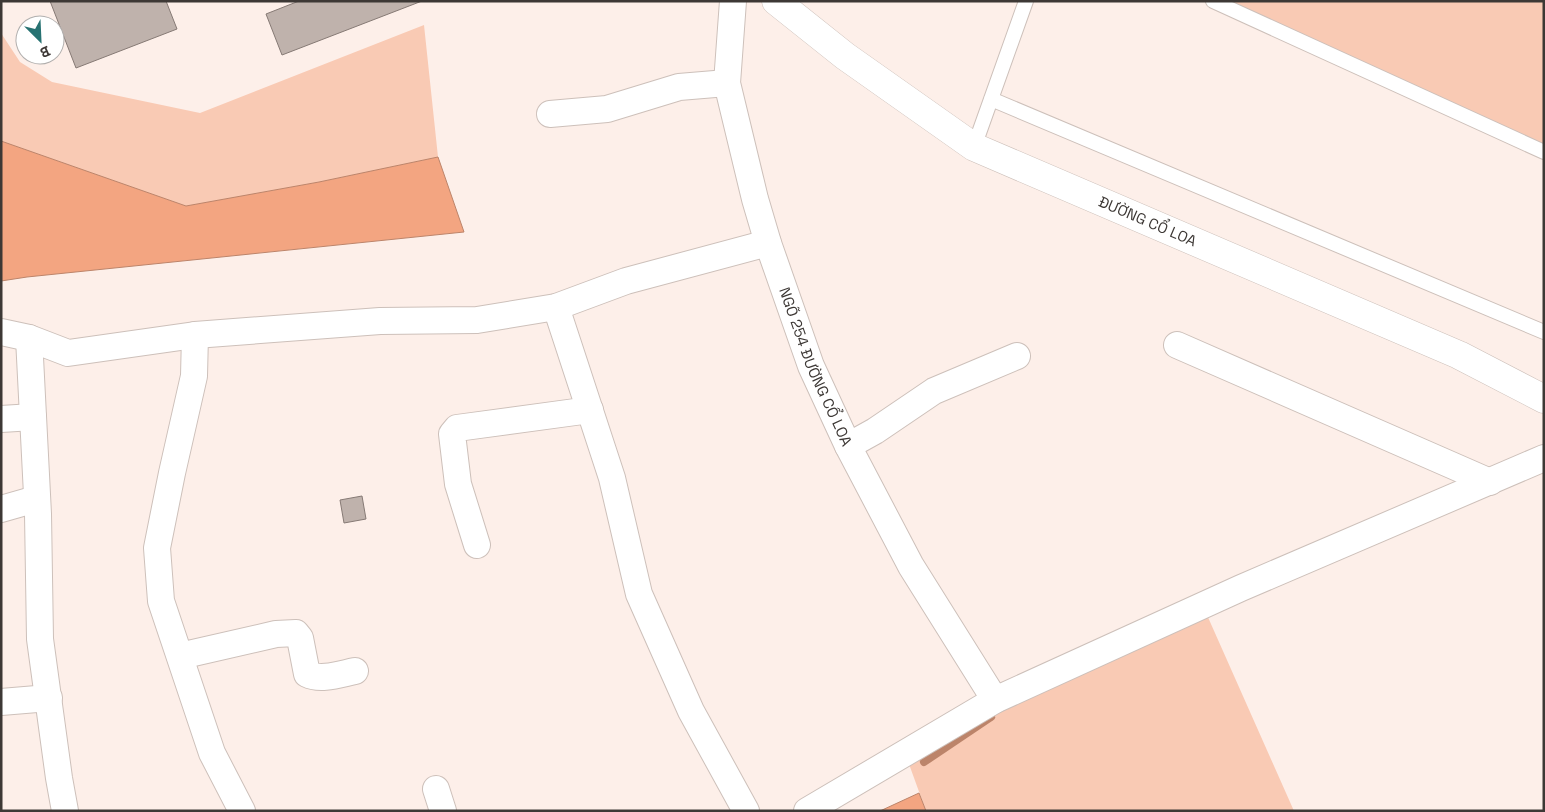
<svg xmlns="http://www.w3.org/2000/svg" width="1545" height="812" font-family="'Space Grotesk',sans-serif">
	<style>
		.green { fill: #f9cab4 }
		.water { fill: #f3a581; stroke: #bc846a }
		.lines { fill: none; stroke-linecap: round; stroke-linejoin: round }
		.stream { stroke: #bc846a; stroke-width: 8 }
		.building { fill: #bfb2ac; stroke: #867a75 }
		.service-casing { stroke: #cdc0ba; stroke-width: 16 }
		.minor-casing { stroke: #cdc0ba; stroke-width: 28 }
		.tertiary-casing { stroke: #cdc0ba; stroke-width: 29 }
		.service { stroke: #fff; stroke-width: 14 }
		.minor { stroke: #fff; stroke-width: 26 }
		.tertiary { stroke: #fff; stroke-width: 28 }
		.labels { text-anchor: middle; stroke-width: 4.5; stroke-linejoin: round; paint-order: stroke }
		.street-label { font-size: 15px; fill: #3d3835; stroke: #fff }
	</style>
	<rect width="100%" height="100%" fill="#fdefe9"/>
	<path class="green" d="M 1213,1 L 1544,1 L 1544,152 Z
		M 424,25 L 438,157 L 319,182 L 186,206 L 1,141 L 1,33 L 20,62 L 52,82 L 200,113 Z
		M 1203,606 L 1294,811 L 926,811 L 905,753 Z"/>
	<path class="water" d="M 1,141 L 186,206 L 319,182 L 438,157 L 464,232 L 27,277 L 1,281 Z
		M 919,793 L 926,811 L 880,811 Z"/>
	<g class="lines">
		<path class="stream" d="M 924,762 L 991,717"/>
	</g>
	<path class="building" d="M 50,1 L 166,1 L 177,29 L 76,68 Z
		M 299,1 L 422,1 L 282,55 L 266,14 Z
		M 362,496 L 366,519 L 344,523 L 340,500 Z"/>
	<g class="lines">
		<defs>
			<path id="service" d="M 1213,1 L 1544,152
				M 991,99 L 1544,332
				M 974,147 L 1026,1"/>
			<g id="minor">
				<path id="s1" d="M 733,1 L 727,83 L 755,199 L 768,243 L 811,366 L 848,446 L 911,566 L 995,700"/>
				<path d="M 550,114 L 607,109 L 679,87 L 727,83"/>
				<path d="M 556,307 L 612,478 L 639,594 L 691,711 L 746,811"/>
				<path d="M 1,332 L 29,338 L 68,353 L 195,335 L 380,321 L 477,320 L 556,307 L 626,281 L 768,243"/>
				<path d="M 195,335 L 194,376 L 172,473 L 157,548 L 161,601 L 212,753 L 242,811"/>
				<path d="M 29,338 L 38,514 L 40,639 L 59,778 L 65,811"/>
				<path d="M 1177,345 L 1490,482"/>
				<path d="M 1,419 L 33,417"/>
				<path d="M 848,446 L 875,431 L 934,391 L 1017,356"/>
				<path d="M 1,509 L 36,499"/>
				<path d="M 477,545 L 458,484 L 452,434 L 457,428 L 590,410"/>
				<path d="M 180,656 L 276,634 L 296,633 L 300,638 L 307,674 C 321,681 340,674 355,671"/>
				<path d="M 1,702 L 49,698"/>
				<path d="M 436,789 L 443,811"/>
				<path d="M 807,811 L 995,700 L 1241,588 L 1544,458"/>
			</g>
			<g id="tertiary">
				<path id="s2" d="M 776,1 L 845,56 L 974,147 L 1459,355 L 1544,399"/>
			</g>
		</defs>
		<use href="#service" class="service-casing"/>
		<use href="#minor" class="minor-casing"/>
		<use href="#tertiary" class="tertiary-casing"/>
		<use href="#service" class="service"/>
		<use href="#minor" class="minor"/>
		<use href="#tertiary" class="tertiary"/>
	</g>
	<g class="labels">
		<g class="street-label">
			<text dy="5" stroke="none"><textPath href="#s2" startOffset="435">ĐƯỜNG CỔ LOA</textPath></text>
			<text dy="5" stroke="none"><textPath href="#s1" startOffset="380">NGÕ 254 ĐƯỜNG CỔ LOA</textPath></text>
		</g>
	</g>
	<rect width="1545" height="812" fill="none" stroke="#3d3835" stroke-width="5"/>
	<g transform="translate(40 40) rotate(156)"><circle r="24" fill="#ffffff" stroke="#b1afae"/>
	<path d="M0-4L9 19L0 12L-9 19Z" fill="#277272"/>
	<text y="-8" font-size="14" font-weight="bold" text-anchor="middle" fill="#3d3835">B</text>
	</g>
</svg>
